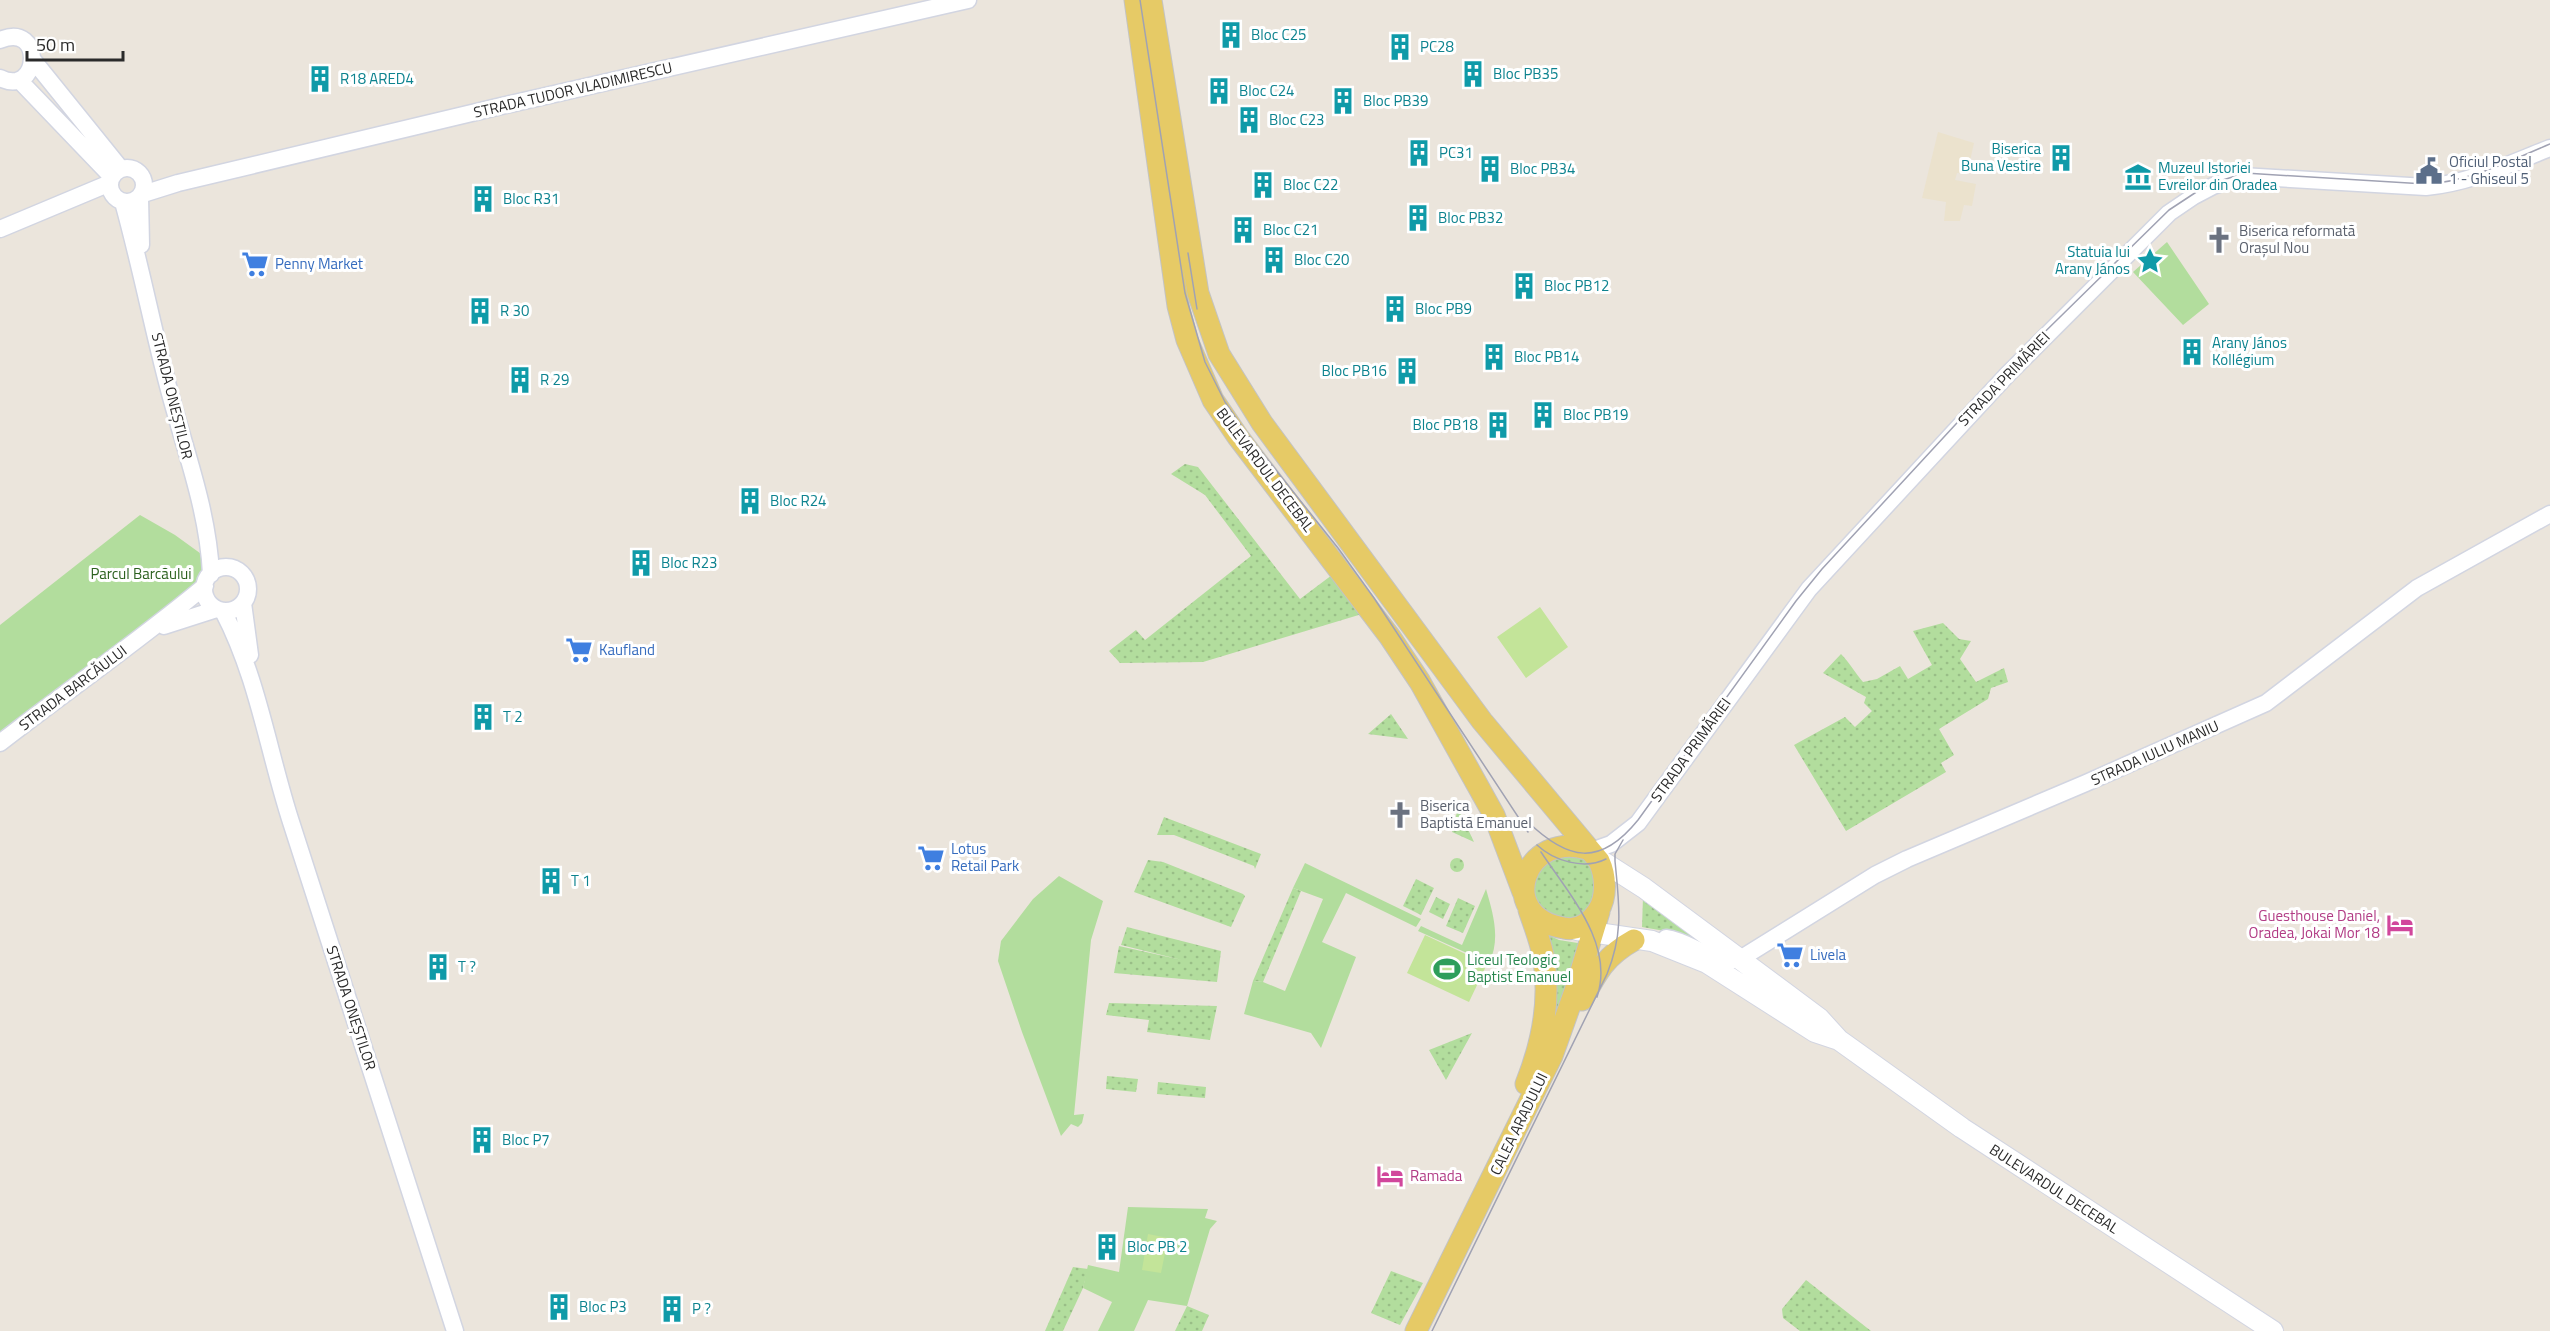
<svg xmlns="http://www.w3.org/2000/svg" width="2550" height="1331" font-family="'Titillium Web',sans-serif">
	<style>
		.education { fill: #ebe2cd }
		.grass { fill: url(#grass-dots) }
		.park { fill: #b2dd9d }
		.pitch { fill: #c3e499 }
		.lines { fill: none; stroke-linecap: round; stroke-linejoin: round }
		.tertiary-casing { stroke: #d2d5e1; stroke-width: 19 }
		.secondary-casing { stroke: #d2d5e1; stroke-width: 22 }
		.primary-casing { stroke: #c3c3c3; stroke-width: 23 }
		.tertiary { stroke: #fff; stroke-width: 16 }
		.secondary { stroke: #fff; stroke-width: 20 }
		.primary { stroke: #e6ca66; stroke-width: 21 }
		.tram { stroke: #a0a2b3; stroke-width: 1.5 }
		.labels { text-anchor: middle; stroke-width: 6; stroke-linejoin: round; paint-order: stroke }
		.culture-label { font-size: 15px; fill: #0d838f; stroke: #fff; text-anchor: start }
		.street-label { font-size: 15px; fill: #2a2a2a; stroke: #fff }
		.service-label { font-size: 15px; fill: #4e5e75; stroke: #fff; text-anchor: start }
		.worship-label { font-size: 15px; fill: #5b616d; stroke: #fff; text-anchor: start }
		.shop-label { font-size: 15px; fill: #366cbe; stroke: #fff; text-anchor: start }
		.park-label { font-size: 15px; fill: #2c611f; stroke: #fff }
		.hotel-label { font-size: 15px; fill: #b23c85; stroke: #fff; text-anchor: end }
		.leisure-label { font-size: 15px; fill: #27864d; stroke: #fff; text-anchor: start }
	</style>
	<defs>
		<pattern id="grass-dots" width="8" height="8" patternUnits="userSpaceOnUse" patternTransform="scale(1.5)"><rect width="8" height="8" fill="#b2dd9d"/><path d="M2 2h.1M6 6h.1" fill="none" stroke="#99be87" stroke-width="1.8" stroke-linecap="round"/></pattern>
	</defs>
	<rect width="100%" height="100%" fill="#ebe5dc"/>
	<path class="education" d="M 1938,132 L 1974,143 L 1967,174 L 1957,173 L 1955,180 L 1976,184 L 1972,206 L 1964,205 L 1960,221 L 1944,221 L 1946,202 L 1922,198 Z"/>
	<path class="grass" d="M 1185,464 L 1198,467 L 1300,599 L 1332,575 L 1362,614 L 1203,662 L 1120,663 L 1109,651 L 1136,630 L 1145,640 L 1251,556 L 1205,495 L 1171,474 Z
		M 1943,623 L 1959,639 L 1971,641 L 1960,659 L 1976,682 L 2004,668 L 2008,682 L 1991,688 L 1988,699 L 1939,729 L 1954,755 L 1941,763 L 1946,772 L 1846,831 L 1794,745 L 1845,717 L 1855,727 L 1872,711 L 1864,703 L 1866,697 L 1823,673 L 1841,654 C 1850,663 1855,673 1863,682 L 1877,679 L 1900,666 L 1908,679 L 1932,665 L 1913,631 Z
		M 1391,714 L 1408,739 L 1368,734 Z
		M 1458,808 L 1474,842 L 1452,832 Z
		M 1164,817 L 1261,854 L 1255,869 L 1254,866 L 1174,835 L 1157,835 Z
		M 1560,853 L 1586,859 L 1600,882 L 1586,915 L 1558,921 L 1534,902 L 1535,871 Z
		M1450 865a7 7 0 1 1 14 0a7 7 0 1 1-14 0Z
		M 1148,860 L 1163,862 L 1243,894 L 1245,896 L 1231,927 L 1134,892 Z
		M 1416,879 L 1434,888 L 1421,915 L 1403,906 Z
		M 1293,888 L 1301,891 L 1263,982 L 1253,981 Z
		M 1436,897 L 1450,904 L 1443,919 L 1429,912 Z
		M 1643,897 L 1723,954 L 1676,933 L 1642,927 Z
		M 1458,898 L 1475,906 L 1463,933 L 1446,926 Z
		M 1127,927 L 1221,951 L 1217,982 L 1114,973 L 1119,946 L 1182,960 L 1121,945 Z
		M 1544,933 L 1559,940 L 1584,944 L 1556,1022 L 1549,1020 Z
		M 1109,1003 L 1217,1006 L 1210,1040 L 1147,1032 L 1149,1020 L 1106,1015 Z
		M 1472,1033 L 1446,1080 L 1429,1050 Z
		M 1107,1076 L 1138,1079 L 1136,1092 L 1106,1089 Z
		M 1158,1082 L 1206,1087 L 1205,1098 L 1157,1094 Z
		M 1073,1267 L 1088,1269 L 1083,1288 L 1063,1331 L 1045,1331 Z
		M 1391,1271 L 1423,1283 L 1400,1325 L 1371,1313 Z
		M 1806,1280 L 1871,1331 L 1800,1331 L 1783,1318 L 1782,1309 Z
		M 1187,1306 L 1209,1315 L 1202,1331 L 1175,1331 Z"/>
	<path class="park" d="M 2167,242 L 2209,304 L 2183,325 L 2133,272 Z
		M 140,515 L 175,535 L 204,556 L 206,567 L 195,591 L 0,735 L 0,625 Z
		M 1305,863 L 1421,919 L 1416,927 L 1346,893 L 1322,942 L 1356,957 L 1321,1048 L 1311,1033 L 1244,1014 L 1253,981 L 1263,982 L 1285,991 L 1323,899 L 1293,888 Z
		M 1059,876 L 1103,901 L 1091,940 L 1074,1115 L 1084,1114 L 1082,1123 L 1078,1127 L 1071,1124 L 1061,1136 L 1022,1032 L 998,961 L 1001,941 L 1033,899 Z
		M 1486,889 C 1493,913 1501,939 1489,963 L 1418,931 L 1421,926 L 1462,945 Z
		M 1128,1207 L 1208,1209 L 1205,1218 L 1217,1221 L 1210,1229 L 1187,1306 L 1148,1300 L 1134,1331 L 1098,1331 L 1112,1302 L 1083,1288 L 1088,1265 L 1119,1272 Z"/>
	<path class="pitch" d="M 1540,607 L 1568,647 L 1526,678 L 1497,637 Z
		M 1425,935 L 1487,964 L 1469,1002 L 1407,973 Z
		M 1148,1234 L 1168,1238 L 1161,1273 L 1142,1270 Z"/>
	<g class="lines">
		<defs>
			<path id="tertiary" d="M 0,40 C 45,21 40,98 0,78
				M 33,60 L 121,169
				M 19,80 L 112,177
				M110 185a17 17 0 1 1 34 0a17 17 0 1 1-34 0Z
				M 143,194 L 178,183 L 497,107 L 968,0
				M 140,197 L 141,245
				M 123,202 C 140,263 152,325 168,386 C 184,448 208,509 211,574
				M 0,229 L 110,183
				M204 589a22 22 0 1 1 44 0a22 22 0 1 1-44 0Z
				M 243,603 L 250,655
				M 223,611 C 258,678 268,751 291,822 C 346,991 400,1161 455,1331
				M 164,626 L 217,609
				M 0,743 C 68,690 139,641 205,586
				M 1591,851 L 1611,844 L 1638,823 L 1809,589 L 2007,375 L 2169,213 L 2194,196 L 2213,186 L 2242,176 L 2426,187 C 2470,183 2509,164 2550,148
				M 1666,938 C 1691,941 1714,966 1740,959 L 1875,875 L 1907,859 L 2086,783 L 2266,703 L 2417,588 L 2550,514"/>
			<path id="secondary" d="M 1597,858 L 1644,888 L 1819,1018 L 1839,1040 L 1962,1128 L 2273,1331
				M 1577,930 L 1652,941 L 1707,963 L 1815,1032 L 1836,1039"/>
			<path id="primary" d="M 1135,0 L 1178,306 L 1187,340 L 1213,400 L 1238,437 L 1390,637 L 1420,682 L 1494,815 L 1523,892
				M 1151,0 L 1198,293 L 1219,354 L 1262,423 L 1482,721 L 1599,861 C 1606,876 1607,897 1598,911 C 1590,923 1578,931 1564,928 C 1494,917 1524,827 1590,850
				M 1582,1000 C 1597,972 1605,956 1634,940
				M 1526,1084 C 1542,1044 1551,998 1543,955 C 1540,940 1534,925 1529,910
				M 1416,1331 L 1552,1056 L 1575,991 L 1599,912"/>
		</defs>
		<use href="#tertiary" class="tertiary-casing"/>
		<use href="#secondary" class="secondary-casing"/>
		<use href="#primary" class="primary-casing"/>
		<use href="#tertiary" class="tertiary"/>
		<use href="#secondary" class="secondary"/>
		<use href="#primary" class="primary"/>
		<path class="tram" d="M 1140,0 L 1185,293 L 1205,362 L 1225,402 L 1247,434 L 1338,548 L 1374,598 L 1528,832
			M 1188,253 L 1197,309
			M 1527,821 C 1568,861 1600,867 1638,820 L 1796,601 L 1822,569 L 2004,372 L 2169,210 L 2207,185 L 2245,173 L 2425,184 C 2469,182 2509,161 2550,144
			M 1537,845 C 1554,861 1584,870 1606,859
			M 1541,852 C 1568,893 1615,944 1597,997
			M 1432,1331 L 1607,974 C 1624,932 1619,904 1615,861 L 1615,854 L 1623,840"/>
	</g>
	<defs>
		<symbol id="building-bare" viewBox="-9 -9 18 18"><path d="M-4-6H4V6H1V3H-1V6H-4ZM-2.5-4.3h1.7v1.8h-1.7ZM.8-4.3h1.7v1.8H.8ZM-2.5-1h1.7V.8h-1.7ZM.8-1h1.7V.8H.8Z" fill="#0f9aa8" stroke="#fff" stroke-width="2.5" paint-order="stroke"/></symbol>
		<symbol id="civic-bare" viewBox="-9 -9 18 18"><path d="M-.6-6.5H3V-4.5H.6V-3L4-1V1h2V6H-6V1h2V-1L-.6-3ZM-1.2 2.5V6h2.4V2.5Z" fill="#5c6f8a" stroke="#fff" stroke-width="2.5" paint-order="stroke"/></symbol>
		<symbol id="museum-bare" viewBox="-9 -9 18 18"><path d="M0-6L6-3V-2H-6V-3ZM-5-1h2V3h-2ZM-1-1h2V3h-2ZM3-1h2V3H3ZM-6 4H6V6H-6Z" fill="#0f9aa8" stroke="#fff" stroke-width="2.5" paint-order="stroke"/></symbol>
		<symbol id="church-bare" viewBox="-9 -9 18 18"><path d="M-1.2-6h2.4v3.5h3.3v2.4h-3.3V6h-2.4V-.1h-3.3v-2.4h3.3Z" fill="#6b7280" stroke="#fff" stroke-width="2.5" paint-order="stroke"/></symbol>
		<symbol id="sight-bare" viewBox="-9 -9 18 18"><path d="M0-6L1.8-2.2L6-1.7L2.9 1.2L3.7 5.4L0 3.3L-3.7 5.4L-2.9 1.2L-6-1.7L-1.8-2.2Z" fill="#0f9aa8" stroke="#fff" stroke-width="2.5" paint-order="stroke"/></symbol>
		<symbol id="supermarket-bare" viewBox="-9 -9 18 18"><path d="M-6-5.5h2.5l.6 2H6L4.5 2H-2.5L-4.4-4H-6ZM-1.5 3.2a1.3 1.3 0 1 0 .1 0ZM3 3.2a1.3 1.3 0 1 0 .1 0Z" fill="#3f7fe0" stroke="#fff" stroke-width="2.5" paint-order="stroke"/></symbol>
		<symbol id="hotel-bare" viewBox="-9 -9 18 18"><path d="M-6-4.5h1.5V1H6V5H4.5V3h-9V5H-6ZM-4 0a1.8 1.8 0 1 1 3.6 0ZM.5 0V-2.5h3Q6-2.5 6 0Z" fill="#d1479c" stroke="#fff" stroke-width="2.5" paint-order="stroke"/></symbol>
		<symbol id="stadium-bare" viewBox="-9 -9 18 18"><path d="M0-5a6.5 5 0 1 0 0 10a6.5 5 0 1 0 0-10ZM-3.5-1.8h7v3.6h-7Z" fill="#2e9e5b" stroke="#fff" stroke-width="2.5" paint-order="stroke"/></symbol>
	</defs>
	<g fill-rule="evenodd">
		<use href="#building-bare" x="1212" y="16" width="38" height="38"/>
		<use href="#building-bare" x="1381" y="28" width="38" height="38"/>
		<use href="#building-bare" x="1454" y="55" width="38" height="38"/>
		<use href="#building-bare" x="301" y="60" width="38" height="38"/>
		<use href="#building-bare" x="1200" y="72" width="38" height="38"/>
		<use href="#building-bare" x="1324" y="82" width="38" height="38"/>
		<use href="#building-bare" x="1230" y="101" width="38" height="38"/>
		<use href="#building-bare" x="1400" y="134" width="38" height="38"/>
		<use href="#building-bare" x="2042" y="139" width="38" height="38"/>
		<use href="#building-bare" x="1471" y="150" width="38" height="38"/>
		<use href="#civic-bare" x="2410" y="152" width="38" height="38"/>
		<use href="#museum-bare" x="2119" y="158" width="38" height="38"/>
		<use href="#building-bare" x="1244" y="166" width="38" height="38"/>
		<use href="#building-bare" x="464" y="180" width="38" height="38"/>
		<use href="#building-bare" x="1399" y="199" width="38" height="38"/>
		<use href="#building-bare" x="1224" y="211" width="38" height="38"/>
		<use href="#church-bare" x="2200" y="221" width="38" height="38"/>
		<use href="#building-bare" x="1255" y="241" width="38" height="38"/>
		<use href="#sight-bare" x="2131" y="242" width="38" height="38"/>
		<use href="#supermarket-bare" x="236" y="245" width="38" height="38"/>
		<use href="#building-bare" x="1505" y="267" width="38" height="38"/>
		<use href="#building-bare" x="1376" y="290" width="38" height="38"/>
		<use href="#building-bare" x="461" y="292" width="38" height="38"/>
		<use href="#building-bare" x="2173" y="333" width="38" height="38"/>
		<use href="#building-bare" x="1475" y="338" width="38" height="38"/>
		<use href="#building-bare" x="1388" y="352" width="38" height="38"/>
		<use href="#building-bare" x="501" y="361" width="38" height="38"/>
		<use href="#building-bare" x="1524" y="396" width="38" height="38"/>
		<use href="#building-bare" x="1479" y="406" width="38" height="38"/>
		<use href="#building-bare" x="731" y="482" width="38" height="38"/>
		<use href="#building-bare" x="622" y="544" width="38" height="38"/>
		<use href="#supermarket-bare" x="560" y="631" width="38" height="38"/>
		<use href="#building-bare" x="464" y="698" width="38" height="38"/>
		<use href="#church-bare" x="1381" y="796" width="38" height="38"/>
		<use href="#supermarket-bare" x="912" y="839" width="38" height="38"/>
		<use href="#building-bare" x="532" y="862" width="38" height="38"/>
		<use href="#hotel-bare" x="2381" y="906" width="38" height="38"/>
		<use href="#supermarket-bare" x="1771" y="936" width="38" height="38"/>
		<use href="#building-bare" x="419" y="948" width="38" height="38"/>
		<use href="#stadium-bare" x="1428" y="950" width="38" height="38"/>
		<use href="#building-bare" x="463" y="1121" width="38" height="38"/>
		<use href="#hotel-bare" x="1371" y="1157" width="38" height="38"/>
		<use href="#building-bare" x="1088" y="1228" width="38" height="38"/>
		<use href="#building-bare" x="540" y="1288" width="38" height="38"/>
		<use href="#building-bare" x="653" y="1290" width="38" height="38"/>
	</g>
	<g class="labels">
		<g class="culture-label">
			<text x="1251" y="40">Bloc C25</text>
			<text x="1420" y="52">PC28</text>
			<text x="1493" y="79">Bloc PB35</text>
			<text x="340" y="84">R18 ARED4</text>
			<text x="1239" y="96">Bloc C24</text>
			<text x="1363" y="106">Bloc PB39</text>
			<text x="1269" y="125">Bloc C23</text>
			<text x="2041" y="154" text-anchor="end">Biserica<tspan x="2041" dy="17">Buna Vestire</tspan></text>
			<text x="1439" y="158">PC31</text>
			<text x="2158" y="173">Muzeul Istoriei<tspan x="2158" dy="17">Evreilor din Oradea</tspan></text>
			<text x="1510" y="174">Bloc PB34</text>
			<text x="1283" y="190">Bloc C22</text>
			<text x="503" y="204">Bloc R31</text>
			<text x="1438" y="223">Bloc PB32</text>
			<text x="1263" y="235">Bloc C21</text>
			<text x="2130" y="257" text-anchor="end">Statuia lui<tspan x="2130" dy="17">Arany János</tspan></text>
			<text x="1294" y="265">Bloc C20</text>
			<text x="1544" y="291">Bloc PB12</text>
			<text x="1415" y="314">Bloc PB9</text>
			<text x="500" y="316">R 30</text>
			<text x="2212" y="348">Arany János<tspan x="2212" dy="17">Kollégium</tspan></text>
			<text x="1514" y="362">Bloc PB14</text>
			<text x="1387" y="376" text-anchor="end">Bloc PB16</text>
			<text x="540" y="385">R 29</text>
			<text x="1563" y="420">Bloc PB19</text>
			<text x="1478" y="430" text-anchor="end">Bloc PB18</text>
			<text x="770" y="506">Bloc R24</text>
			<text x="661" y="568">Bloc R23</text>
			<text x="503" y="722">T 2</text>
			<text x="571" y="886">T 1</text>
			<text x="458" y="972">T ?</text>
			<text x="502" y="1145">Bloc P7</text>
			<text x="1127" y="1252">Bloc PB 2</text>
			<text x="579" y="1312">Bloc P3</text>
			<text x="692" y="1314">P ?</text>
		</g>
		<g class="street-label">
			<text transform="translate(573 90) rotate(-13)" y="5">STRADA TUDOR VLADIMIRESCU</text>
			<text transform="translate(2004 379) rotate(-46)" y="5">STRADA PRIMĂRIEI</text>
			<text transform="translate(172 396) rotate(76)" y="5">STRADA ONEȘTILOR</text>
			<text transform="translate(1265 470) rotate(53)" y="5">BULEVARDUL DECEBAL</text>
			<text transform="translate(73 688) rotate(-37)" y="5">STRADA BARCĂULUI</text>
			<text transform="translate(1691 750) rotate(-54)" y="5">STRADA PRIMĂRIEI</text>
			<text transform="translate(2155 753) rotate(-24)" y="5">STRADA IULIU MANIU</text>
			<text transform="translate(351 1008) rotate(72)" y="5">STRADA ONEȘTILOR</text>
			<text transform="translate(1519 1124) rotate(-64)" y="5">CALEA ARADULUI</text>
			<text transform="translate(2054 1189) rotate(33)" y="5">BULEVARDUL DECEBAL</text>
		</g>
		<g class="service-label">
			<text x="2449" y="167">Oficiul Postal<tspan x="2449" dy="17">1 - Ghiseul 5</tspan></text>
		</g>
		<g class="worship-label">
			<text x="2239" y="236">Biserica reformată<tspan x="2239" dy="17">Orașul Nou</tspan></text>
			<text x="1420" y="811">Biserica<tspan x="1420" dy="17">Baptistă Emanuel</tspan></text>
		</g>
		<g class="shop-label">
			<text x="275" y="269">Penny Market</text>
			<text x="599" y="655">Kaufland</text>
			<text x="951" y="854">Lotus<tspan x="951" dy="17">Retail Park</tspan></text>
			<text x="1810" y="960">Livela</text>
		</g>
		<g class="park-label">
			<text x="141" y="579">Parcul Barcăului</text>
		</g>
		<g class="hotel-label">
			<text x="2380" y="921">Guesthouse Daniel,<tspan x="2380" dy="17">Oradea, Jokai Mor 18</tspan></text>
			<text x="1410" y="1181" text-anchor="start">Ramada</text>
		</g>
		<g class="leisure-label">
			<text x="1467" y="965">Liceul Teologic<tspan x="1467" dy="17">Baptist Emanuel</tspan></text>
		</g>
	</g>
	<path d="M27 51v9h96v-9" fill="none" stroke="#2a2a2a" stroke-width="3"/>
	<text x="36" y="51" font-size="18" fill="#2a2a2a" stroke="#ffffff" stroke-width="4.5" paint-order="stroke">50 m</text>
</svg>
